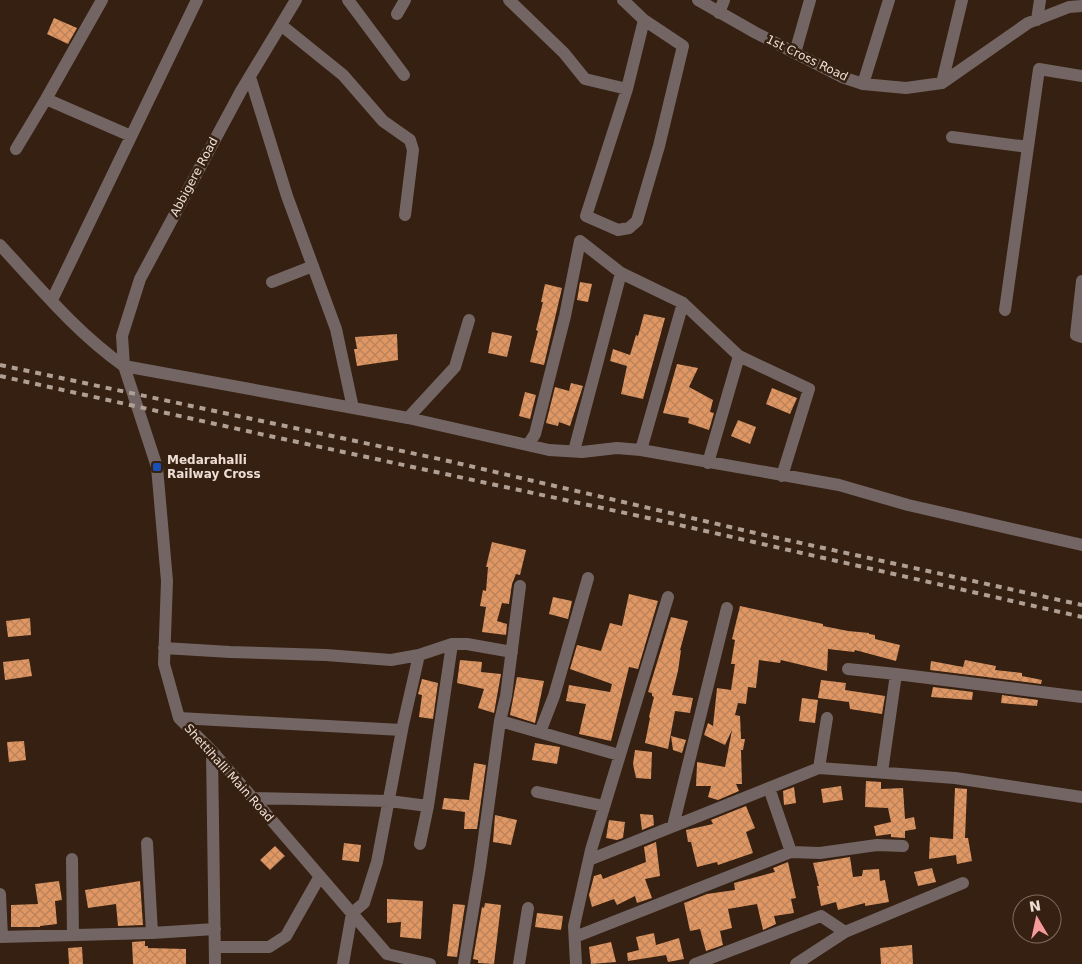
<svg xmlns="http://www.w3.org/2000/svg" width="1082" height="964" font-family="'DejaVu Sans',sans-serif">
	<style>
		.building { fill: url(#building-cross-hatch) }
		.lines { fill: none; stroke-linecap: round; stroke-linejoin: round }
		.minor { stroke: #736563; stroke-width: 12 }
		.rail { stroke: #b09f94; stroke-width: 4; stroke-dasharray: 6 6; stroke-linecap: butt }
		.transit-dot { fill: #1a4fb4; stroke: #352011; stroke-width: 2 }
		.labels { text-anchor: middle; stroke-width: 5; stroke-linejoin: round; paint-order: stroke }
		.street-label { font-size: 12px; fill: #edded5; stroke: #352011 }
		.poi-label { font-size: 12px; font-weight: bold; fill: #edded5; stroke: #352011; text-anchor: start }
	</style>
	<defs>
		<pattern id="building-cross-hatch" width="8" height="8" patternUnits="userSpaceOnUse" patternTransform="scale(1.25)"><rect width="8" height="8" fill="#e09763"/><path d="M0 0l8 8M0 8l8-8" fill="none" stroke="#ba825a"/></pattern>
	</defs>
	<rect width="100%" height="100%" fill="#352011"/>
	<path class="building" d="M 54,18 L 77,28 L 68,44 L 47,34 Z
		M 580,282 L 592,284 L 588,302 L 577,300 Z
		M 545,284 L 562,288 L 544,365 L 530,362 L 538,331 L 536,330 L 543,302 L 541,302 Z
		M 644,314 L 665,318 L 643,399 L 621,394 L 627,366 L 610,361 L 613,349 L 630,355 L 636,335 L 638,336 Z
		M 492,332 L 512,336 L 507,357 L 488,353 Z
		M 397,334 L 398,360 L 357,366 L 354,349 L 357,349 L 355,337 Z
		M 677,364 L 698,368 L 689,387 L 713,400 L 710,412 L 714,413 L 709,430 L 688,423 L 689,418 L 663,413 Z
		M 571,383 L 583,386 L 570,426 L 559,422 L 558,426 L 546,423 L 555,387 L 569,391 Z
		M 772,388 L 797,398 L 790,414 L 766,404 Z
		M 525,392 L 536,395 L 530,419 L 519,416 Z
		M 738,420 L 756,427 L 750,444 L 731,436 Z
		M 492,542 L 526,550 L 520,575 L 516,574 L 512,584 L 509,604 L 502,603 L 497,621 L 507,624 L 506,635 L 482,632 L 486,607 L 480,606 L 483,590 L 486,591 L 488,567 L 486,567 Z
		M 629,594 L 658,601 L 638,669 L 629,667 L 611,741 L 579,734 L 586,704 L 566,701 L 569,685 L 610,692 L 612,684 L 570,669 L 577,645 L 601,651 L 610,623 L 622,626 Z
		M 553,597 L 572,601 L 568,619 L 549,614 Z
		M 740,606 L 823,624 L 823,626 L 848,631 L 869,633 L 869,634 L 875,635 L 875,639 L 900,645 L 896,661 L 855,650 L 854,652 L 828,649 L 827,671 L 781,660 L 780,663 L 759,660 L 756,688 L 748,687 L 746,704 L 738,703 L 735,715 L 740,716 L 741,739 L 745,739 L 743,750 L 741,750 L 742,784 L 736,784 L 739,791 L 718,800 L 708,797 L 711,786 L 696,786 L 697,764 L 697,762 L 725,767 L 732,730 L 725,745 L 704,735 L 708,723 L 713,726 L 717,688 L 731,690 L 735,664 L 731,664 L 735,640 L 732,639 Z
		M 671,617 L 688,621 L 680,650 L 681,650 L 678,671 L 672,695 L 693,698 L 690,713 L 675,711 L 668,749 L 645,743 L 650,718 L 649,717 L 654,697 L 652,696 L 652,693 L 648,692 Z
		M 30,618 L 31,635 L 8,637 L 6,621 Z
		M 29,659 L 32,676 L 5,680 L 3,662 Z
		M 460,660 L 482,662 L 481,672 L 501,674 L 494,713 L 478,708 L 484,689 L 457,683 Z
		M 965,660 L 996,666 L 995,670 L 1022,673 L 1022,676 L 1042,680 L 1041,684 L 930,670 L 931,661 L 963,667 Z
		M 517,677 L 544,681 L 535,723 L 510,715 Z
		M 422,679 L 438,683 L 433,719 L 419,717 L 422,695 L 418,694 Z
		M 821,680 L 846,683 L 845,690 L 885,696 L 882,714 L 850,709 L 849,702 L 818,698 Z
		M 933,687 L 973,692 L 972,700 L 931,697 Z
		M 1002,695 L 1038,700 L 1037,706 L 1001,703 Z
		M 802,698 L 818,700 L 815,723 L 799,721 Z
		M 671,736 L 686,740 L 682,753 L 673,750 Z
		M 24,741 L 26,760 L 9,762 L 7,742 Z
		M 535,743 L 560,747 L 557,764 L 532,760 Z
		M 635,750 L 652,752 L 651,779 L 636,778 L 633,764 Z
		M 474,763 L 486,765 L 477,829 L 464,829 L 465,812 L 442,809 L 444,798 L 469,800 Z
		M 866,781 L 881,782 L 881,789 L 903,788 L 905,819 L 914,817 L 916,829 L 905,831 L 905,838 L 891,837 L 891,834 L 876,836 L 874,826 L 891,822 L 888,808 L 865,807 Z
		M 841,786 L 843,800 L 823,803 L 821,789 Z
		M 794,787 L 796,803 L 784,805 L 783,791 Z
		M 955,788 L 967,789 L 965,838 L 968,838 L 972,861 L 957,864 L 956,855 L 929,859 L 930,837 L 953,839 Z
		M 746,806 L 755,828 L 746,832 L 753,853 L 718,865 L 717,862 L 697,867 L 691,842 L 688,842 L 686,830 L 713,824 L 711,820 Z
		M 640,814 L 653,815 L 654,825 L 642,830 Z
		M 495,815 L 517,820 L 511,845 L 493,842 Z
		M 609,820 L 625,822 L 623,838 L 617,840 L 606,838 Z
		M 656,842 L 660,876 L 645,879 L 652,898 L 637,903 L 635,896 L 617,905 L 614,899 L 592,907 L 589,895 L 594,876 L 601,874 L 603,879 L 646,862 L 644,847 Z
		M 344,843 L 361,845 L 359,862 L 342,860 Z
		M 275,846 L 285,856 L 270,870 L 260,860 Z
		M 850,857 L 853,877 L 862,876 L 863,870 L 879,869 L 880,881 L 885,880 L 889,902 L 865,906 L 865,903 L 838,910 L 836,902 L 821,906 L 817,886 L 819,886 L 813,863 Z
		M 788,862 L 796,898 L 791,899 L 794,913 L 774,916 L 776,924 L 763,930 L 757,904 L 728,909 L 732,928 L 720,931 L 723,945 L 706,951 L 700,929 L 690,931 L 684,903 L 707,894 L 735,890 L 734,883 L 775,872 L 773,868 Z
		M 932,868 L 936,882 L 918,886 L 914,872 Z
		M 59,881 L 62,900 L 55,901 L 57,924 L 40,926 L 40,927 L 11,927 L 11,905 L 38,904 L 35,884 Z
		M 140,881 L 143,925 L 118,926 L 116,904 L 88,908 L 85,890 Z
		M 387,899 L 423,901 L 421,939 L 400,937 L 401,922 L 387,923 Z
		M 485,903 L 501,905 L 494,964 L 478,963 L 478,960 L 473,959 L 482,907 L 484,908 Z
		M 453,904 L 465,905 L 457,957 L 447,956 Z
		M 537,913 L 563,916 L 561,930 L 535,927 Z
		M 654,933 L 656,945 L 679,938 L 684,959 L 668,962 L 666,955 L 628,961 L 627,953 L 639,950 L 636,937 Z
		M 145,941 L 145,946 L 148,946 L 148,948 L 186,949 L 186,964 L 133,964 L 132,942 Z
		M 611,942 L 616,962 L 591,964 L 589,947 Z
		M 912,945 L 913,964 L 881,964 L 880,948 Z
		M 82,947 L 83,964 L 69,964 L 68,948 Z"/>
	<g class="lines">
		<path class="minor" d="M 296,0 L 241,91 L 140,279 L 122,336 L 124,366 L 157,467 L 167,581 L 164,664 L 179,718 L 212,751 L 387,954 L 430,964
			M 348,0 L 404,75
			M 509,0 L 564,53 L 585,79 L 627,89 L 644,20
			M 623,0 L 644,20 L 683,46 L 659,146 L 637,221 L 629,228 L 618,230 L 586,216 L 627,89
			M 698,0 L 756,33 L 842,77 L 863,84 L 906,88 L 942,83 L 1028,23 L 1069,7 L 1082,6
			M 719,13 L 724,0
			M 397,14 L 405,0
			M 1037,20 L 1040,0
			M 281,25 L 343,75 L 383,121 L 410,140 L 413,150 L 405,215
			M 795,53 L 810,0
			M 250,77 L 287,196 L 336,329 L 353,408
			M 942,83 L 962,0
			M 863,84 L 889,0
			M 46,99 L 131,136
			M 952,137 L 1028,147
			M 16,149 L 46,99 L 102,0
			M 0,245 C 39,287 77,333 124,366 L 408,418
			M 1082,281 L 1076,335 L 1082,337
			M 272,282 L 313,266
			M 52,300 L 197,0
			M 1005,310 L 1039,69 L 1082,76
			M 469,320 L 455,367 L 408,418 L 549,450 L 582,452 L 617,448 L 641,450 L 839,485 L 908,505 L 1082,545
			M 528,445 L 535,434 L 565,316 L 580,241 L 621,273 L 683,303 L 739,356 L 809,389 L 782,476
			M 641,450 L 683,303
			M 574,451 L 621,273
			M 708,463 L 739,356
			M 164,648 L 230,652 L 326,655 L 391,660 L 419,655 L 452,644 L 467,644 L 512,652
			M 848,669 L 896,674
			M 179,718 L 402,730
			M 500,721 L 619,755
			M 540,732 L 554,696 L 588,578
			M 212,751 L 215,964
			M 819,768 L 827,718
			M 882,772 L 896,674 L 1082,697
			M 769,788 L 791,852 L 820,853 L 877,845 L 903,846
			M 537,792 L 604,806
			M 253,798 L 389,801 L 428,806
			M 673,826 L 727,608
			M 147,843 L 152,933
			M 420,844 L 428,806 L 452,644
			M 72,859 L 73,935
			M 589,860 L 819,768 L 955,778 L 1082,797
			M 0,894 L 2,937
			M 0,937 L 152,933 L 215,929
			M 575,937 L 791,852
			M 215,947 L 269,947 L 286,936 L 320,876
			M 343,964 L 352,913 L 364,903 L 377,862 L 403,725 L 419,655
			M 464,964 L 480,867 L 500,721 L 506,696 L 520,586
			M 519,964 L 528,908
			M 576,964 L 574,926 L 591,850 L 668,597
			M 695,964 L 821,916 L 845,932
			M 796,964 L 845,932 L 963,883"/>
		<path class="rail" d="M 0,365 L 444,460 L 760,534 L 1082,605
			M 0,376 L 265,435 L 653,519 L 1082,617"/>
	</g>
	<rect class="transit-dot" x="152" y="462" width="10" height="10" rx="2.5"/>
	<g class="labels">
		<g class="street-label">
			<text transform="translate(807 58) rotate(26)" y="4">1st Cross Road</text>
			<text transform="translate(194 177) rotate(-62)" y="4">Abbigere Road</text>
			<text transform="translate(229 773) rotate(48)" y="4">Shettihalli Main Road</text>
		</g>
		<g class="poi-label">
			<text x="167" y="464">Medarahalli<tspan x="167" dy="14">Railway Cross</tspan></text>
		</g>
	</g>
	<g transform="translate(1037 919) rotate(351)"><circle r="24" fill="#352011" stroke="#7f6c5f"/>
	<path d="M0-4L9 19L0 12L-9 19Z" fill="#f59b9a"/>
	<text y="-8" font-size="14" font-weight="bold" text-anchor="middle" fill="#edded5">N</text>
	</g>
</svg>
